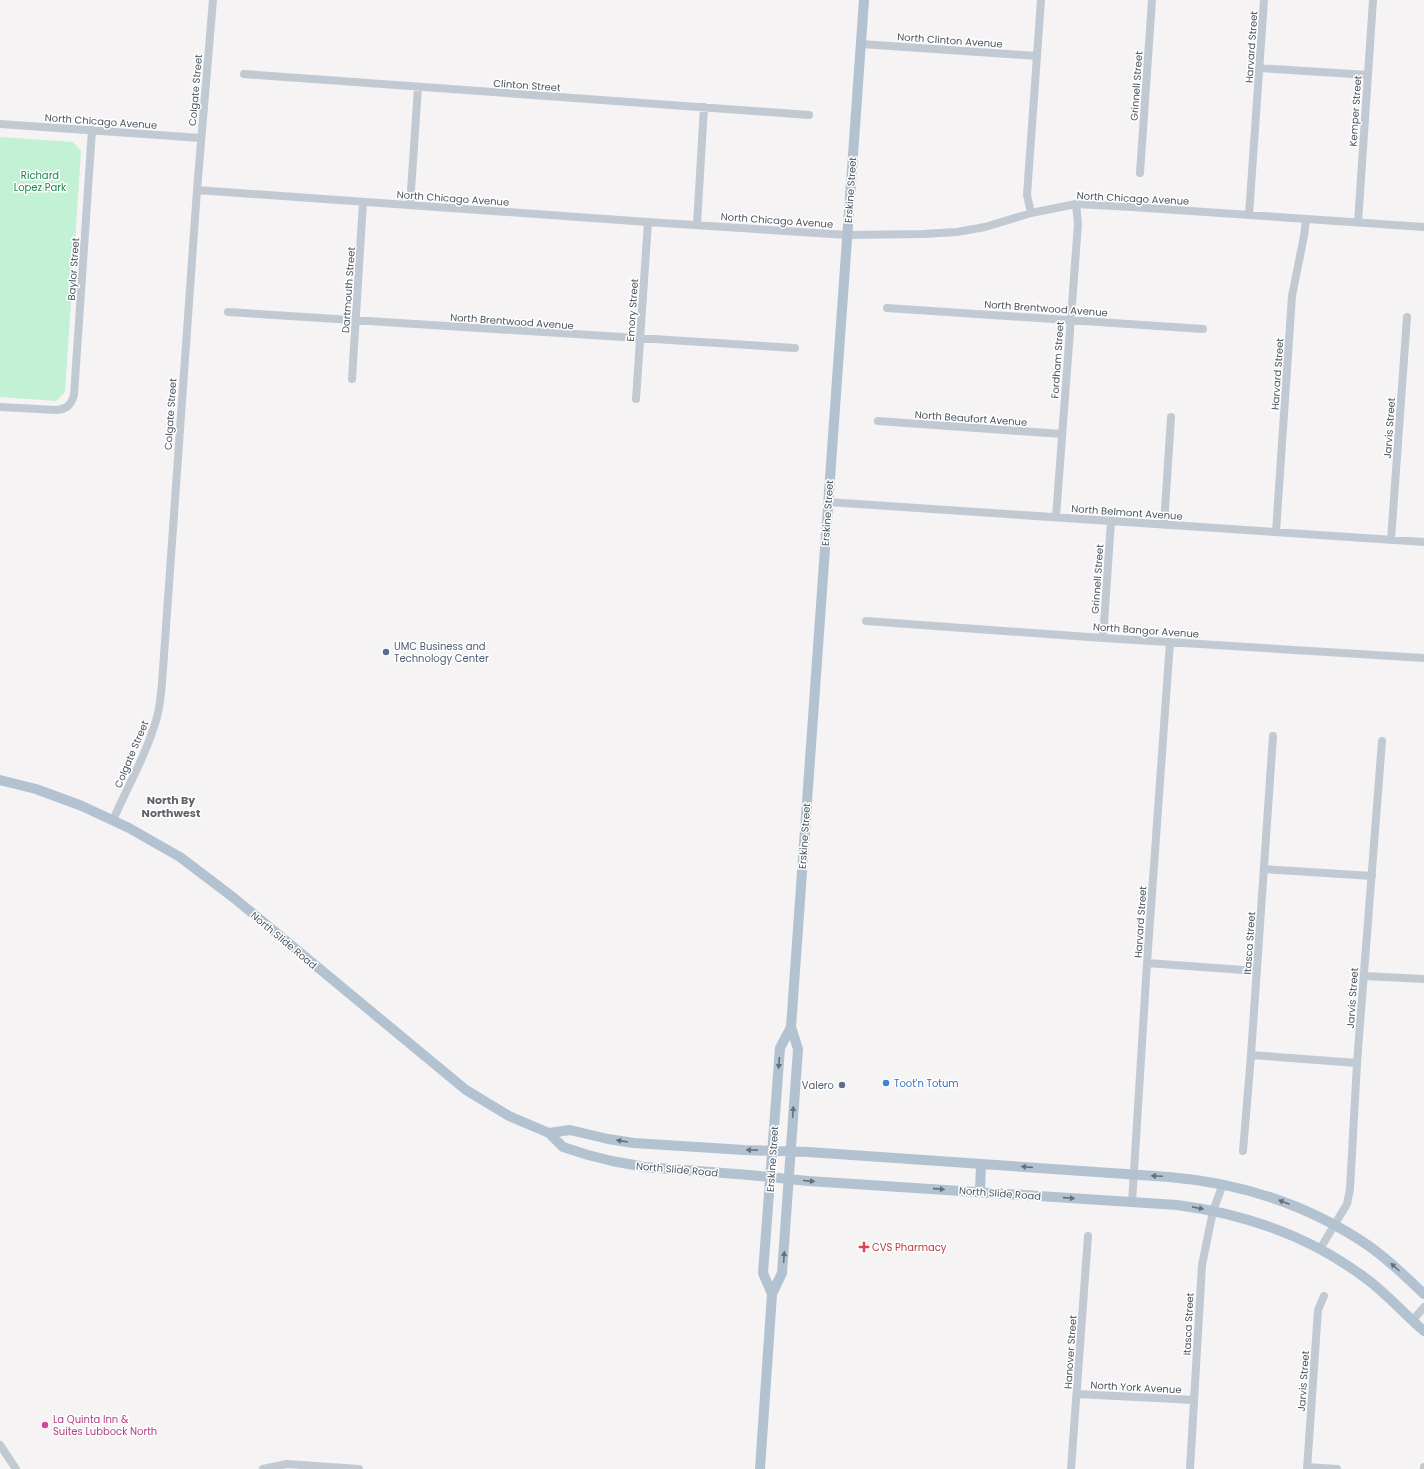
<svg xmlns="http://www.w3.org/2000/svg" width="1424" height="1469" font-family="Poppins,sans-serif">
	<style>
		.green { fill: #c3f1d5 }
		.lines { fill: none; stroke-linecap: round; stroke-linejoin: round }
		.minor { stroke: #c1cad2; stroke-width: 8 }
		.major { stroke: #b3c2d1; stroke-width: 10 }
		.oneway { fill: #64717d }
		.service-dot { fill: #5c6f8a; stroke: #fff; stroke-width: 1.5 }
		.shop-dot { fill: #3f7fe0; stroke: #fff; stroke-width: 1.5 }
		.health-dot { fill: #e0444e; stroke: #fff; stroke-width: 1.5 }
		.hotel-dot { fill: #d1479c; stroke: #fff; stroke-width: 1.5 }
		.labels { text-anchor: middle; stroke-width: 3; stroke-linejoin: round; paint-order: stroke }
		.street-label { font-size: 10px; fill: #4a5661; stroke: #fff }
		.park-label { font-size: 10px; fill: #17864f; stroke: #fff }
		.service-label { font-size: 10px; fill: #4e5e75; stroke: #fff; text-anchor: start }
		.shop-label { font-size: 10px; fill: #366cbe; stroke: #fff; text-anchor: start }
		.health-label { font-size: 10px; fill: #be3a42; stroke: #fff; text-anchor: start }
		.hotel-label { font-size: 10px; fill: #b23c85; stroke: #fff; text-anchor: start }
		.neighbourhood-label { font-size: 11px; font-weight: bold; fill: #5f6368; stroke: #fff }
	</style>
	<rect width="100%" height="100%" fill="#f5f3f3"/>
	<path class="green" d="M 0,137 L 73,142 L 81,151 L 65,392 L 56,401 L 0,397 Z"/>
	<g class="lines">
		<path class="minor" d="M 861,44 L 1037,56
			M 1259,68 L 1368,75
			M 244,74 L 809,115
			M 0,124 L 201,138
			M 1140,173 L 1152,0
			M 197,190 L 648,222 L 847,235 L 923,234 L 957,232 L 985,227 L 1031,213 L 1076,204 L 1132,207 L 1424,227
			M 410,205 L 418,87
			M 1031,213 L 1027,195 L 1041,0
			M 1249,215 L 1264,0
			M 1358,223 L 1373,0
			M 697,224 L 704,107
			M 887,308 L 1203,329
			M 228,312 L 795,348
			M 352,379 L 363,202
			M 636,399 L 648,222
			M 0,407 L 56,410 C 67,409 71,405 74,395 L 92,130
			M 878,421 L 1062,434
			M 828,502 L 1424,542
			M 1056,517 L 1078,224 L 1076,204
			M 1164,525 L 1171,417
			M 1276,532 L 1292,296 L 1304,236 L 1306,219
			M 1391,540 L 1407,317
			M 866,621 L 1103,638 L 1424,658
			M 1103,638 L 1111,521
			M 113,820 C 128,786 147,753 157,717 C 160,706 161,695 162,683 L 197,190 L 213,0
			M 1264,869 L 1372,876
			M 1147,963 L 1257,971
			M 1364,976 L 1424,979
			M 1251,1055 L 1357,1063
			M 1243,1151 L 1251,1055 L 1273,736
			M 1132,1203 L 1147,963 L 1170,642
			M 1320,1249 L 1347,1204 L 1350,1189 L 1357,1063 L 1382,741
			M 1412,1321 L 1424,1307
			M 1077,1394 L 1194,1400
			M 0,1445 L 16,1469
			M 1307,1467 L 1337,1469
			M 263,1469 L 287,1464 L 359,1469
			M 1071,1469 L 1088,1236
			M 1190,1469 L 1202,1265 L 1213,1211 L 1223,1184
			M 1307,1469 L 1318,1310 L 1324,1296
			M 1424,1469 L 1424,1467"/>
		<path class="major" d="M 0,780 L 36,789 L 82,806 L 129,828 L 180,857 L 234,898 L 466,1090 L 509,1116 L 549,1133 L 563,1147 L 588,1155 L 612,1161 L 645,1167 L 749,1175 L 808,1181 L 1177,1205 C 1246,1214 1312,1237 1368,1280 C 1388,1295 1405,1315 1424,1331
			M 549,1133 L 570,1130 L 608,1139 L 634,1143 L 744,1150 L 808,1152 L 1169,1177 C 1241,1183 1309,1205 1369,1246 C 1389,1260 1406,1277 1424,1294
			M 980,1192 L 981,1164
			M 772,1294 L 763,1273 L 780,1048 L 791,1027
			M 760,1469 L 772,1294 L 782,1273 L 798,1049 L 791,1027 L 864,0"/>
	</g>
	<defs><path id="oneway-solid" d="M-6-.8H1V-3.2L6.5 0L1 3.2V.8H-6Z"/></defs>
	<g class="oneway">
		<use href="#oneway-solid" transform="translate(779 1063) rotate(94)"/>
		<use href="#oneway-solid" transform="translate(793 1112) rotate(-86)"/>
		<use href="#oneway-solid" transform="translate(622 1141) rotate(-171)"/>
		<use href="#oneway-solid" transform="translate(752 1150) rotate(-179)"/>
		<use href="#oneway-solid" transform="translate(1027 1167) rotate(-176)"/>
		<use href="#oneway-solid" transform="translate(1157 1176) rotate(-177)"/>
		<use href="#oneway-solid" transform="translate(809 1181) rotate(5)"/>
		<use href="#oneway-solid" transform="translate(939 1189) rotate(4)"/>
		<use href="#oneway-solid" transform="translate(1069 1198) rotate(4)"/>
		<use href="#oneway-solid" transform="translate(1284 1202) rotate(-159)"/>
		<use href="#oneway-solid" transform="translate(1198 1208) rotate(11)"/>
		<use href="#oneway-solid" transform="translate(784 1257) rotate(-86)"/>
		<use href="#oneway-solid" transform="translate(1395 1267) rotate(-138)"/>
	</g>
	<g class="service-dot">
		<circle cx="386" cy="652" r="4"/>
		<circle cx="842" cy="1085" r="4"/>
	</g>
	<circle class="shop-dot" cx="886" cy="1083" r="4"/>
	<path class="health-dot" d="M862 1241h4v4h4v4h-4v4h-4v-4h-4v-4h4z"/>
	<circle class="hotel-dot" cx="45" cy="1425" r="4"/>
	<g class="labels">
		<g class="street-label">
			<text transform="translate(950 40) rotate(4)" y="4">North Clinton Avenue</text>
			<text transform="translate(1251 47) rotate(-86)" y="4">Harvard Street</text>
			<text transform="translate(527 85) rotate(4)" y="4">Clinton Street</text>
			<text transform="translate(1136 86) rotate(-86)" y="4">Grinnell Street</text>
			<text transform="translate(195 90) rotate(-85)" y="4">Colgate Street</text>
			<text transform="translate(1355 111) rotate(-86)" y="4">Kemper Street</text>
			<text transform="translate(101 121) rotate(4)" y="4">North Chicago Avenue</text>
			<text transform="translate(850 190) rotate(-86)" y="4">Erskine Street</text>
			<text transform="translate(453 198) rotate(4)" y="4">North Chicago Avenue</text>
			<text transform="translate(1133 198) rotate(3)" y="4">North Chicago Avenue</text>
			<text transform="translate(777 220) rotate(4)" y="4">North Chicago Avenue</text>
			<text transform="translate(73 269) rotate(-86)" y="4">Baylor Street</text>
			<text transform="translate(348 290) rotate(-86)" y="4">Dartmouth Street</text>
			<text transform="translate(1046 308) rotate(4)" y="4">North Brentwood Avenue</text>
			<text transform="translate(632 310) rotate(-86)" y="4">Emory Street</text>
			<text transform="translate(512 321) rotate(4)" y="4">North Brentwood Avenue</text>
			<text transform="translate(1057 360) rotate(-86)" y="4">Fordham Street</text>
			<text transform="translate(1277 374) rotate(-86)" y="4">Harvard Street</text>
			<text transform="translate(170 414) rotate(-86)" y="4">Colgate Street</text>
			<text transform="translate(971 418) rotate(4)" y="4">North Beaufort Avenue</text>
			<text transform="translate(1389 428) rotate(-86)" y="4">Jarvis Street</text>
			<text transform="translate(1127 512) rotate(4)" y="4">North Belmont Avenue</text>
			<text transform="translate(827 513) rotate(-86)" y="4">Erskine Street</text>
			<text transform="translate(1097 579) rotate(-86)" y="4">Grinnell Street</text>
			<text transform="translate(1146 630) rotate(4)" y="4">North Bangor Avenue</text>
			<text transform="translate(131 754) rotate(-67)" y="4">Colgate Street</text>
			<text transform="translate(804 836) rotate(-86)" y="4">Erskine Street</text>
			<text transform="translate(1140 922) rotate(-86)" y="4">Harvard Street</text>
			<text transform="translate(284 940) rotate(40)" y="4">North Slide Road</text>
			<text transform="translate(1249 943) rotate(-86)" y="4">Itasca Street</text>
			<text transform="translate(1352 998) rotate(-86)" y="4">Jarvis Street</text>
			<text transform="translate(772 1159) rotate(-86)" y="4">Erskine Street</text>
			<text transform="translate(677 1169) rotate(5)" y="4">North Slide Road</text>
			<text transform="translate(1000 1193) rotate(4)" y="4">North Slide Road</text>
			<text transform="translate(1188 1324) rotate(-87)" y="4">Itasca Street</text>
			<text transform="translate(1070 1352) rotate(-86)" y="4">Hanover Street</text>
			<text transform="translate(1303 1381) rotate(-86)" y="4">Jarvis Street</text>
			<text transform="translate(1136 1387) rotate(3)" y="4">North York Avenue</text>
		</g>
		<g class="park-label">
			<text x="40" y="179">Richard<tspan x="40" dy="12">Lopez Park</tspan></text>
		</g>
		<g class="service-label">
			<text x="394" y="650">UMC Business and<tspan x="394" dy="12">Technology Center</tspan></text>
			<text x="834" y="1089" text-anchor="end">Valero</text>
		</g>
		<g class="shop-label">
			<text x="894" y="1087">Toot'n Totum</text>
		</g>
		<g class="health-label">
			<text x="872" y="1251">CVS Pharmacy</text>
		</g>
		<g class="hotel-label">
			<text x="53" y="1423">La Quinta Inn &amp;<tspan x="53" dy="12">Suites Lubbock North</tspan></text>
		</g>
		<g class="neighbourhood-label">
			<text x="171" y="804">North By<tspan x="171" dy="13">Northwest</tspan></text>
		</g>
	</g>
</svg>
